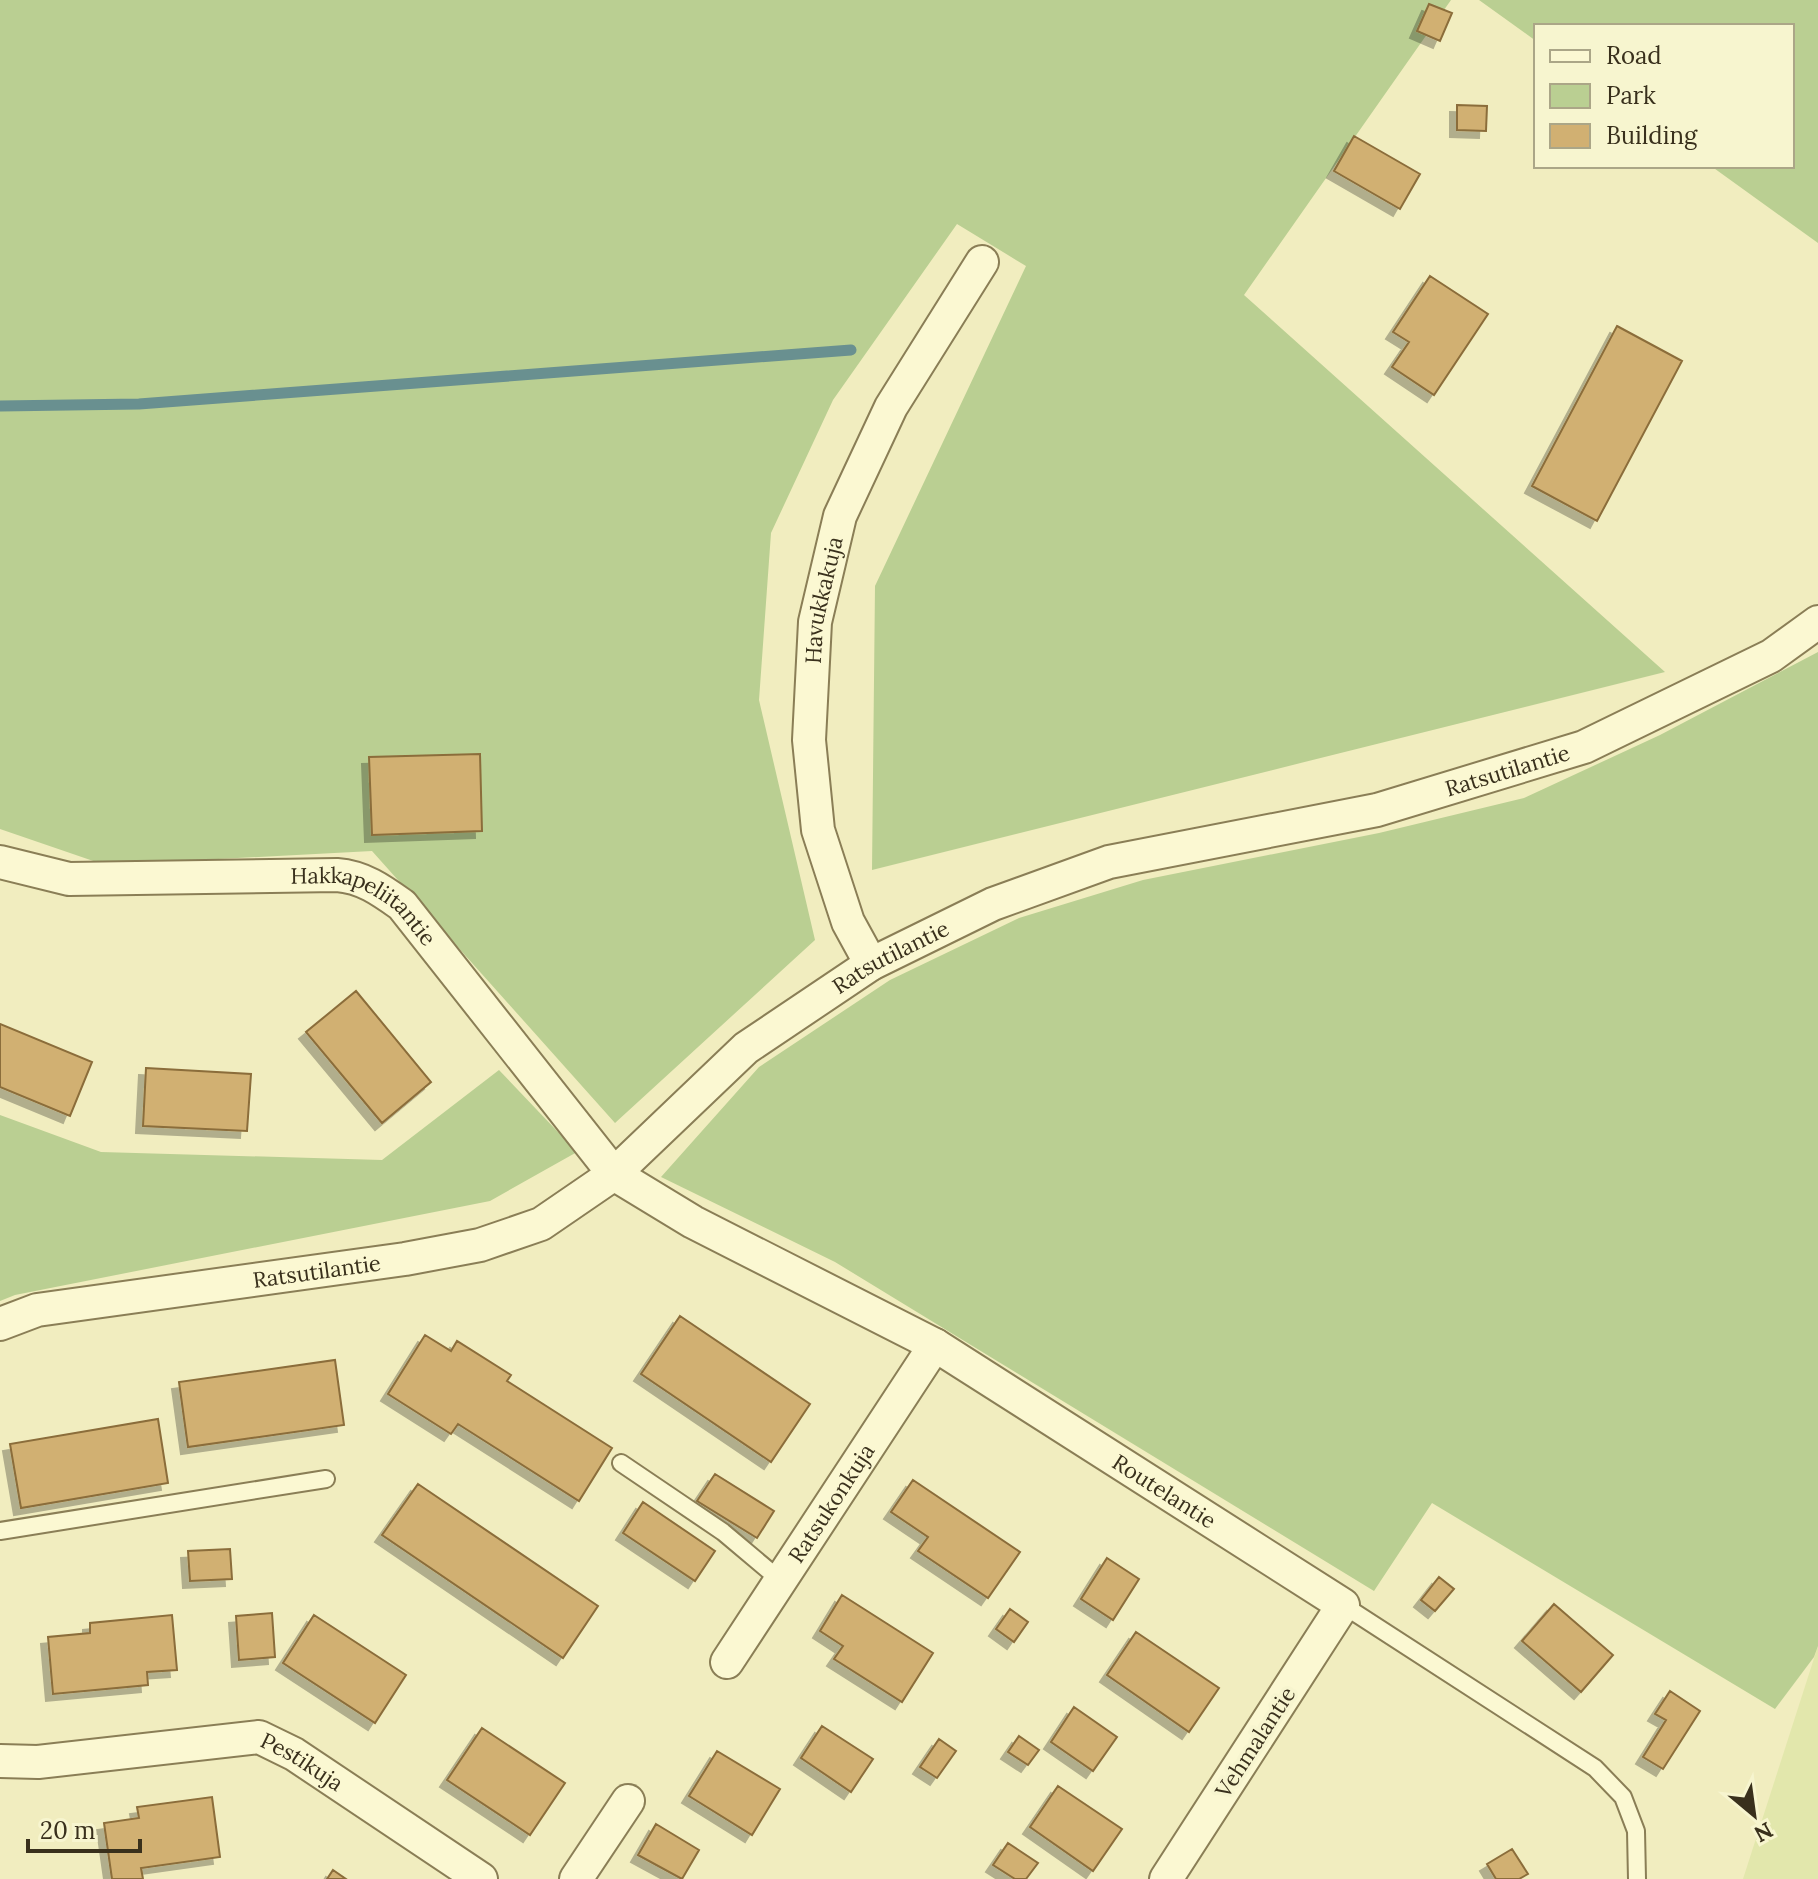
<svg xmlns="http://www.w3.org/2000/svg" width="1818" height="1879" font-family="Lora,serif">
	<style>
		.farmland { fill: #e2e7ac }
		.green { fill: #bacf92 }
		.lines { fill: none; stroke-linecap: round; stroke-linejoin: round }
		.stream { stroke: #699090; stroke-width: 11 }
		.building { fill: #d1b072; stroke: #8b6d3a; stroke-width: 2; filter: url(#shadow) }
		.lane-casing { stroke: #8a7e56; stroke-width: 20 }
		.street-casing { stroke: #8a7e56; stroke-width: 36 }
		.lane { stroke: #fbf8d2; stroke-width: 16 }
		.street { stroke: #fbf8d2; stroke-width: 32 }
		.labels { text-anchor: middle; stroke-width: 7; stroke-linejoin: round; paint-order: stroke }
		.street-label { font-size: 22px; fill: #39301c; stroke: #f7f5cf }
	</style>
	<defs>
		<filter id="shadow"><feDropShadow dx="-7" dy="7" stdDeviation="0" flood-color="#0004"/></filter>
	</defs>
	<rect width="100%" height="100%" fill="#f1edbf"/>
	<path class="farmland" d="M 1818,1646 L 1818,1879 L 1743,1879 Z"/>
	<path class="green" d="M 0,0 L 1451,0 L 1244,295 L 1665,672 L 872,870 L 875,586 L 1026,266 L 957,224 L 833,400 L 771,533 L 759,700 L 815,940 L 615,1123 L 372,851 L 105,865 L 0,829 Z
		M 1479,0 L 1818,0 L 1818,243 L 1711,166 L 1792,166 L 1792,26 L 1536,26 L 1536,41 Z
		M 1818,652 L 1818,1646 L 1814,1657 L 1775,1709 L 1432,1503 L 1374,1591 L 835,1262 L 661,1177 L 759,1067 L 890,980 L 1019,918 L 1143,880 L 1379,833 L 1524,798 L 1660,735 Z
		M 499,1070 L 577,1152 L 490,1201 L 15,1295 L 0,1301 L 0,1115 L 101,1152 L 382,1160 Z"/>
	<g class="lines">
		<path class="stream" d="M 0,406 L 139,404 L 851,350"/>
	</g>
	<path class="building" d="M 1429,4 L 1452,13 L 1440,41 L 1417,31 Z
		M 1457,105 L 1487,106 L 1486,131 L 1457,130 Z
		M 1354,136 L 1420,174 L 1400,209 L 1334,171 Z
		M 1430,276 L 1488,314 L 1434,395 L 1392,367 L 1409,342 L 1393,332 Z
		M 1617,326 L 1682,361 L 1597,521 L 1532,486 Z
		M 480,754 L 482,831 L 372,835 L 369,757 Z
		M 356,991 L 431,1082 L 382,1123 L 306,1032 Z
		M 0,1024 L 92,1062 L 70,1116 L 0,1087 Z
		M 146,1068 L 251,1074 L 247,1131 L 143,1126 Z
		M 680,1316 L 810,1404 L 771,1462 L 641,1374 Z
		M 425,1335 L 451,1351 L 457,1341 L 511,1375 L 507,1381 L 612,1448 L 579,1501 L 458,1424 L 451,1434 L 388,1394 Z
		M 335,1360 L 344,1425 L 188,1447 L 179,1382 Z
		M 158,1419 L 168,1483 L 21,1508 L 10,1444 Z
		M 715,1474 L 774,1511 L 757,1538 L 697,1501 Z
		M 913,1480 L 1020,1552 L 988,1598 L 918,1551 L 928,1537 L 891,1512 Z
		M 418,1484 L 598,1606 L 563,1658 L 382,1535 Z
		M 643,1502 L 715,1551 L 695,1581 L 623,1533 Z
		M 230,1549 L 232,1579 L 190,1581 L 188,1551 Z
		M 1107,1558 L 1139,1579 L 1113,1620 L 1081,1599 Z
		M 1439,1577 L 1454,1589 L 1435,1611 L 1421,1600 Z
		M 842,1595 L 933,1653 L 902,1702 L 834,1659 L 843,1646 L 820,1631 Z
		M 1554,1604 L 1613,1655 L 1581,1692 L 1522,1641 Z
		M 1010,1609 L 1028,1622 L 1014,1642 L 996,1629 Z
		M 272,1613 L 275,1657 L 239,1660 L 236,1616 Z
		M 172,1615 L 177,1670 L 147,1672 L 148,1685 L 53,1694 L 48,1637 L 90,1633 L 90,1623 Z
		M 314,1615 L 406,1675 L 375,1723 L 283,1663 Z
		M 1136,1632 L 1219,1688 L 1189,1732 L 1107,1675 Z
		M 1670,1691 L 1700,1711 L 1663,1769 L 1643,1757 L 1666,1720 L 1655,1714 Z
		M 1074,1707 L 1117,1737 L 1093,1771 L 1051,1742 Z
		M 822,1726 L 873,1759 L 851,1792 L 801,1758 Z
		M 482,1728 L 565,1783 L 530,1835 L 447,1780 Z
		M 1019,1736 L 1039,1750 L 1028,1765 L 1008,1752 Z
		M 939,1739 L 956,1751 L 937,1778 L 920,1767 Z
		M 717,1751 L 780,1789 L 752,1835 L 689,1796 Z
		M 1058,1786 L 1122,1829 L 1093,1871 L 1030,1827 Z
		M 212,1797 L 220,1857 L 141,1868 L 143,1879 L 112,1879 L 104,1823 L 139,1818 L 137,1807 Z
		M 656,1824 L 699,1850 L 682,1879 L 638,1855 Z
		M 1008,1843 L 1038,1863 L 1026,1879 L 1015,1879 L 993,1865 Z
		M 1512,1849 L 1528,1874 L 1519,1879 L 1496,1879 L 1487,1864 Z
		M 333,1870 L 346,1879 L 327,1879 Z"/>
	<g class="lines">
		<defs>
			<path id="lane" d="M 621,1463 L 723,1532 L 780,1580
				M 0,1531 L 326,1479
				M 1343,1605 L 1595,1768 L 1623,1797 L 1636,1831 L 1637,1879"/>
			<g id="street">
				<path id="s1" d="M 0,862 L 69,879 L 337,875 C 363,877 381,890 402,905 L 614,1174 L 693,1222 L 935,1345 L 1343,1605 L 1166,1879"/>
				<path id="s2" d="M 871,964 L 848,922 L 818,830 L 809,740 L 815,622 L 840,516 L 891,407 L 982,262"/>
				<path id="s3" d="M 0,1324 L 37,1310 L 405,1259 L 480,1245 L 541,1224 L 614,1174 L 746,1048 L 871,964 L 993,904 L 1109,862 L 1377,810 L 1584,747 L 1771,656 L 1818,622"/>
				<path id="s4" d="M 727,1662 L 935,1345"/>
				<path id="s5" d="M 0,1761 L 38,1762 L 259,1737 L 294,1754 L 481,1879"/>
				<path d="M 576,1879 L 628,1801"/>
			</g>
		</defs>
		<use href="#lane" class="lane-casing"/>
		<use href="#street" class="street-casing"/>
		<use href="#lane" class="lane"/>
		<use href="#street" class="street"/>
	</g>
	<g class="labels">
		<g class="street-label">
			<text dy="8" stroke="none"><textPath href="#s2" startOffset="376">Havukkakuja</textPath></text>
			<text dy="8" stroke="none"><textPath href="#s3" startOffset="1642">Ratsutilantie</textPath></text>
			<text dy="8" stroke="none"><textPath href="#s1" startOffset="376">Hakkapeliitantie</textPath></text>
			<text dy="8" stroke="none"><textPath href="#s3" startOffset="994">Ratsutilantie</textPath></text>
			<text dy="8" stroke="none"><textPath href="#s3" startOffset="322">Ratsutilantie</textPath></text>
			<text dy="8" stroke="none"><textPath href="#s1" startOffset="1390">Routelantie</textPath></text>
			<text dy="8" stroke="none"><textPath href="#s4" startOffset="190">Ratsukonkuja</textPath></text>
			<text transform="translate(1255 1742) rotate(-57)" y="8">Vehmalantie</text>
			<text dy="8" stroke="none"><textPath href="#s5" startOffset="310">Pestikuja</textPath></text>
		</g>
	</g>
	<rect x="1534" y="24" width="260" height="144" fill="#f7f5cf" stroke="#aba687" stroke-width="2"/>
	<rect x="1550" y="50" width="40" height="12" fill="#fbf8d2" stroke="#aba687" stroke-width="2"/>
	<text x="1606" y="64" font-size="24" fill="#39301c">Road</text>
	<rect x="1550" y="84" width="40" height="24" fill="#bacf92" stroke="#aba687" stroke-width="2"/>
	<text x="1606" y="104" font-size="24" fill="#39301c">Park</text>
	<rect x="1550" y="124" width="40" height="24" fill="#d1b072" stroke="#aba687" stroke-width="2"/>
	<text x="1606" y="144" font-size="24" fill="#39301c">Building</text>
	<g transform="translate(1754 1815) rotate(151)" stroke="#f7f5cf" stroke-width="6" paint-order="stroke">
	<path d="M0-6L14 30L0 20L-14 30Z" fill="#39301c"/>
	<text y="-12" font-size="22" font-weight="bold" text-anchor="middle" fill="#39301c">N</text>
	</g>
	<path d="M28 1839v12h112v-12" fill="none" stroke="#39301c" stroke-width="4"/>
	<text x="40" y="1839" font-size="24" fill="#39301c" stroke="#f7f5cf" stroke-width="6" paint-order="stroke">20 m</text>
</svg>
